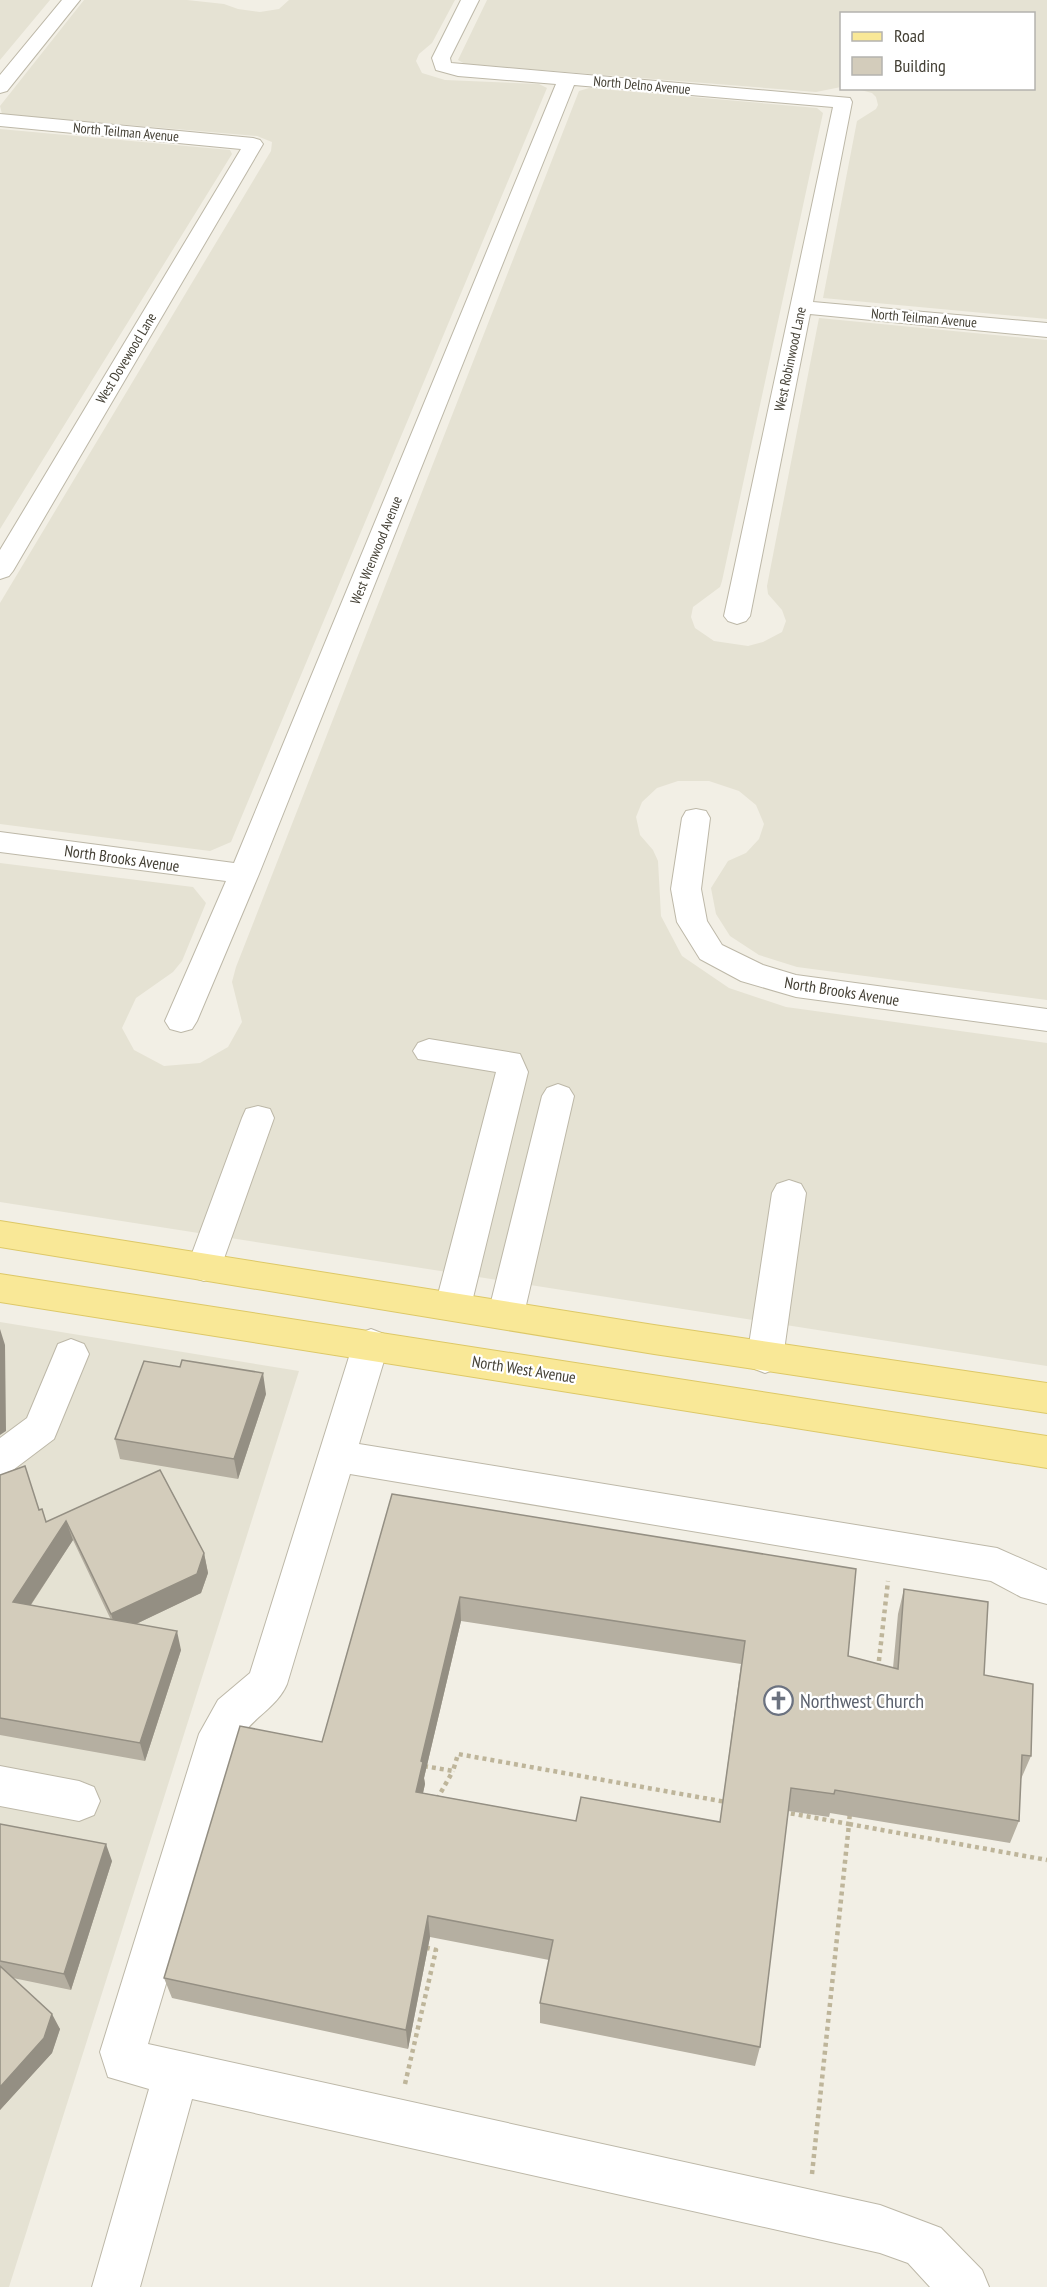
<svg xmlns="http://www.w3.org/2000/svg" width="1047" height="2287" font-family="'PT Sans Narrow',sans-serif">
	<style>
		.residential { fill: #e5e2d3 }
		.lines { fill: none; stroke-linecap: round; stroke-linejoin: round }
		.minor-casing { stroke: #bdb8a8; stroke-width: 2 }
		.major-casing { stroke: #ddc867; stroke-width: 2 }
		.path { stroke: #beb59a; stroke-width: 4.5; stroke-dasharray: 4 4; stroke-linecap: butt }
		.minor { fill: #fff; fill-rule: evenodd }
		.major { fill: #f9e897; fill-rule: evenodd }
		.wall { fill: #b5afa1; fill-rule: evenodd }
		.shaded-wall { fill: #948f83 }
		.building { fill: #d3ccbb; stroke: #948f83; stroke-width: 1.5; fill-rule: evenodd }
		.labels { text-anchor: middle; stroke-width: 4.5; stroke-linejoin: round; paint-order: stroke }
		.far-street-label { font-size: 14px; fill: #444035; stroke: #fff }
		.street-label { font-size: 16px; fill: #444035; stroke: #fff }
		.near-worship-label { font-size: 20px; fill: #5b616d; stroke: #fff; text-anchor: start }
	</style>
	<rect width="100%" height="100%" fill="#f2efe5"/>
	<path class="residential" d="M 0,0 L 50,0 L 0,60 Z
		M 84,0 L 187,0 L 224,4 L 238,9 L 260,12 L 279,9 L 289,0 L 455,0 L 432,43 L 419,54 L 416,61 L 422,73 L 445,80 L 539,84 L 547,88 L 231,842 L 210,851 L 0,824 L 0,603 L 271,151 L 272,142 L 257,136 L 2,114 L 0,106 Z
		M 487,0 L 1047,0 L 1047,319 L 823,298 L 857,121 L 876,109 L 878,105 L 876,97 L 872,93 L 857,89 L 1034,88 L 1034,14 L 842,14 L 841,87 L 816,92 L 465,64 L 458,60 Z
		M 589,88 L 817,108 L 823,113 L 722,581 L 720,587 L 693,607 L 691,617 L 695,628 L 714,641 L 748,646 L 763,642 L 782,632 L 786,621 L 782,610 L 768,594 L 767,586 L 819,318 L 1047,340 L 1047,1000 L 797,967 L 759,955 L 730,936 L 716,914 L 711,888 L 728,861 L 746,853 L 759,839 L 764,824 L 756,805 L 739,791 L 709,781 L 678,781 L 657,788 L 642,802 L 636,817 L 640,835 L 653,850 L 658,861 L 661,916 L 682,956 L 729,988 L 786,1007 L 1047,1043 L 1047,1366 L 0,1202 L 0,863 L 193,887 L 206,903 L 182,961 L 173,972 L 136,998 L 122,1028 L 134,1050 L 164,1066 L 200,1063 L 228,1047 L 242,1022 L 232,982 L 236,967 L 579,91 Z
		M 0,129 L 230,150 L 232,154 L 0,529 Z
		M 0,1322 L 299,1371 L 9,2287 L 0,2287 Z"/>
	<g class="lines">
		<defs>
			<path id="minor" d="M 62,0 L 80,0 L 7,91 L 0,93 L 0,75 Z
				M 461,0 L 479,0 L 450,58 L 451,63 L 850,98 L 852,102 L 813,302 L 1047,323 L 1047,337 L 810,314 L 750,616 L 746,621 L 737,624 L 728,621 L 724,616 L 833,107 L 574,85 L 259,874 L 197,1021 L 192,1029 L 181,1032 L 170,1029 L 165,1021 L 226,881 L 0,852 L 0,832 L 234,863 L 556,84 L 458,76 L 436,70 L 432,58 Z
				M 0,114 L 253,138 L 260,140 L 263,144 L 13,571 L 9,576 L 0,579 L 0,550 L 241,149 L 0,126 Z
				M 696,809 L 706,811 L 710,818 L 701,889 L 707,921 L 722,945 L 763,965 L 796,975 L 1047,1009 L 1047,1031 L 796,997 L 741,981 L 700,959 L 677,922 L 671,889 L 682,818 L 686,811 Z
				M 429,1039 L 520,1054 L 528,1072 L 471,1306 L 465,1316 L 453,1320 L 441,1316 L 435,1306 L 496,1072 L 418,1059 L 413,1051 L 418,1043 Z
				M 558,1084 L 569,1088 L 574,1096 L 524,1314 L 518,1324 L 506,1328 L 494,1324 L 488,1314 L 542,1096 L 547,1088 Z
				M 258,1106 L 270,1109 L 274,1118 L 221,1267 L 216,1277 L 204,1281 L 192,1277 L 187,1267 L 242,1118 L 246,1109 Z
				M 789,1180 L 801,1184 L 806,1193 L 783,1358 L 778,1368 L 765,1373 L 752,1368 L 747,1358 L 772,1193 L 777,1184 Z
				M 371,1329 L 384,1334 L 389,1344 L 359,1444 L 997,1548 L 1047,1570 L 1047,1604 L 1021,1597 L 991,1581 L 350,1474 L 287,1684 C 277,1708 251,1718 239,1740 L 148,2044 L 880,2205 L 941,2228 L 982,2270 L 989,2287 L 930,2287 L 908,2263 L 880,2253 L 192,2099 L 140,2287 L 92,2287 L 149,2089 L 108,2077 L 100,2052 L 199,1734 L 218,1700 L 250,1673 L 353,1344 L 358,1334 Z
				M 71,1339 L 84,1344 L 89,1354 L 54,1439 L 13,1470 L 0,1475 L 0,1438 L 27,1418 L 58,1344 Z
				M 0,1766 L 79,1781 L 94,1787 L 100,1801 L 94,1815 L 79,1821 L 0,1806 Z"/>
			<path id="major" d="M 0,1221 L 654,1325 L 1047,1383 L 1047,1413 L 654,1354 L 0,1247 Z
				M 0,1274 L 1047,1436 L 1047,1468 L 0,1302 Z"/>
		</defs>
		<use href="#minor" class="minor-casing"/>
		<use href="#major" class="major-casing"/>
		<path class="path" d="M 878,1669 L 888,1581
			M 424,1766 L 453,1771 L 458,1754 L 726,1802
			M 437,1799 L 453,1771
			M 783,1812 L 849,1824 L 850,1811
			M 405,2084 L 436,1950 L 423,1947
			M 812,2174 L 849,1824 L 1047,1860"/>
		<use href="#minor" class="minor"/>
		<use href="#major" class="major"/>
	</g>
	<path class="wall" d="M 266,1394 L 238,1479 L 120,1459 L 115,1439 Z
		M 160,1470 L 204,1553 L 208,1573 L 201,1593 L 136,1624 L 181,1650 L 145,1761 L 0,1735 L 0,1475 L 39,1510 L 47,1522 ZM 73,1540 L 111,1620 L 31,1605 Z
		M 392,1494 L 848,1656 L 893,1668 L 898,1614 L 904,1589 L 984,1675 L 1031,1756 L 1021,1779 L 1019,1821 L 1010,1843 L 830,1813 L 829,1817 L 788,1811 L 760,2047 L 755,2066 L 540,2023 L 540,2003 L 549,1960 L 430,1937 L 408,2049 L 172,1998 L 164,1978 L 322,1742 ZM 461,1621 L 741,1664 L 720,1822 L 576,1821 L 423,1793 L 425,1784 L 424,1778 Z
		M 0,1824 L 112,1861 L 71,1990 L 13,1978 L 60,2029 L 52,2053 L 0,2110 Z"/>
	<path class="shaded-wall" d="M 0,1329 L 5,1345 L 6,1431 L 0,1435 Z
		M 263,1373 L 266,1394 L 238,1479 L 234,1459 Z
		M 66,1521 L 73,1540 L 20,1621 L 13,1602 Z
		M 204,1553 L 208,1573 L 201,1593 L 117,1633 L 111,1614 Z
		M 460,1597 L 461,1621 L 424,1778 L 425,1784 L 418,1815 L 416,1792 L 421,1761 Z
		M 177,1631 L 181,1650 L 145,1761 L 140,1743 Z
		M 106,1844 L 112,1861 L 71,1990 L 64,1974 Z
		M 428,1916 L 430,1937 L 408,2049 L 406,2030 Z
		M 52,2014 L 60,2029 L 52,2053 L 0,2110 L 0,2087 Z"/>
	<path class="building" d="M 182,1360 L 263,1373 L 234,1459 L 115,1439 L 144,1361 L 180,1367 Z
		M 25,1466 L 39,1510 L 42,1509 L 46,1522 L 160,1470 L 204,1553 L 197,1574 L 111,1614 L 66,1521 L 13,1602 L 177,1631 L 140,1743 L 0,1718 L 0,1475 Z
		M 392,1494 L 856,1569 L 848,1656 L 898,1669 L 904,1589 L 988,1602 L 984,1675 L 1033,1684 L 1031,1756 L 1022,1755 L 1019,1821 L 835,1790 L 834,1794 L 791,1788 L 760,2047 L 540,2003 L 553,1940 L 428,1916 L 406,2030 L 164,1978 L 240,1726 L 322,1742 ZM 460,1597 L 745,1641 L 720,1822 L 581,1797 L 576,1821 L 416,1792 L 423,1762 L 421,1761 Z
		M 0,1824 L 106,1844 L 64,1974 L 0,1961 Z
		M 0,1966 L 52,2014 L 44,2038 L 0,2087 Z"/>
	<defs>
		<symbol id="church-ring" viewBox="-11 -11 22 22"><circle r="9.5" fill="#fff" stroke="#6b7280" stroke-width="1.5"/><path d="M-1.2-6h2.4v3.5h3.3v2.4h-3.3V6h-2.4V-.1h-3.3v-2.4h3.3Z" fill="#6b7280"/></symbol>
	</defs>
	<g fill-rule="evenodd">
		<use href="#church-ring" x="762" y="1684" width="33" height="33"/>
	</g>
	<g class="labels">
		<g class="far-street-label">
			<text transform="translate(642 85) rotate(5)" y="5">North Delno Avenue</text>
			<text transform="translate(126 132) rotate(5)" y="5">North Teilman Avenue</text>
			<text transform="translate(924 318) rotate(5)" y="5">North Teilman Avenue</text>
			<text transform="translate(126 358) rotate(-59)" y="5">West Dovewood Lane</text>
			<text transform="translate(790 359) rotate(-78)" y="5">West Robinwood Lane</text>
			<text transform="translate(376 550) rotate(-68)" y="5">West Wrenwood Avenue</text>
		</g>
		<g class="street-label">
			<text transform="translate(122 858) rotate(8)" y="6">North Brooks Avenue</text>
			<text transform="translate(842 991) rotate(9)" y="6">North Brooks Avenue</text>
			<text transform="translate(524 1369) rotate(9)" y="6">North West Avenue</text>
		</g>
		<g class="near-worship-label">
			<text x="800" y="1708">Northwest Church</text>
		</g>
	</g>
	<rect x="840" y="12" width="195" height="78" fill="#ffffff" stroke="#b4b3ae" stroke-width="1.5"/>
	<rect x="852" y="32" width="30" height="9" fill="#f9e897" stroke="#b4b3ae" stroke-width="1.5"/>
	<text x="894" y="42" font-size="18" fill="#444035">Road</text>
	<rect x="852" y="57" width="30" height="18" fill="#d3ccbb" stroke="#b4b3ae" stroke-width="1.5"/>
	<text x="894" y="72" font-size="18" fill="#444035">Building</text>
</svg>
